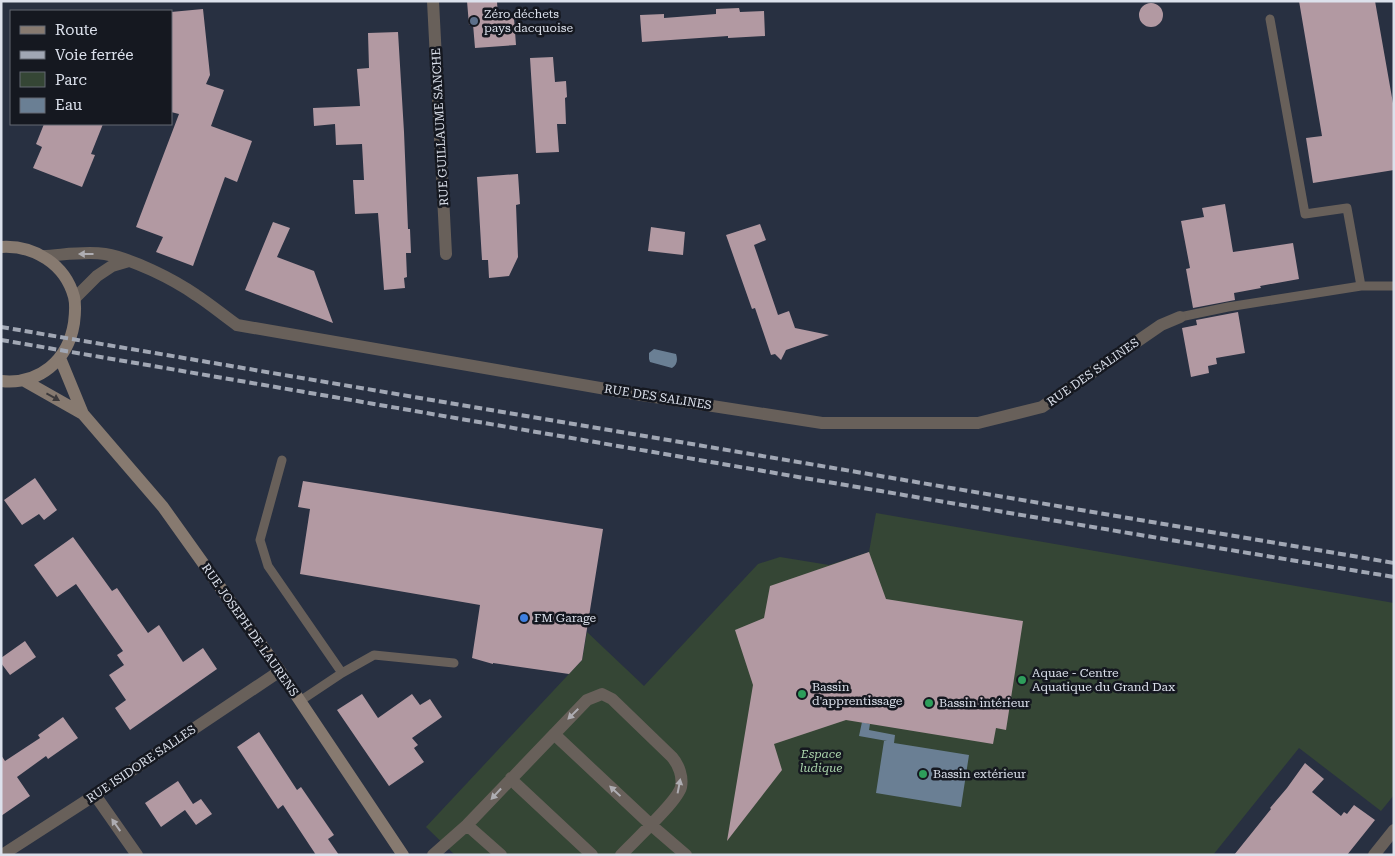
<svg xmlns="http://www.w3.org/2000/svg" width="1395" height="856" font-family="'Roboto Serif',serif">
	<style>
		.green { fill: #354635 }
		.water { fill: #6a7f94 }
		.building { fill: #b299a2 }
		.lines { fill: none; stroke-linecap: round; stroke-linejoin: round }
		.service { stroke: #68605a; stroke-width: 9 }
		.minor { stroke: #68605a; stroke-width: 12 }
		.secondary { stroke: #877a70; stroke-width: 12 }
		.rail { stroke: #a1a7b4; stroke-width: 4; stroke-dasharray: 8 4; stroke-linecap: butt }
		.oneway { fill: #aeadb2 }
		.oneway2 { fill: #3d3a3c }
		.service-dot { fill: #5c6f8a; stroke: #151820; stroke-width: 2 }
		.shop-dot { fill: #3f7fe0; stroke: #151820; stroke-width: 2 }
		.leisure-dot { fill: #2e9e5b; stroke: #151820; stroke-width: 2 }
		.labels { text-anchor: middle; stroke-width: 5; stroke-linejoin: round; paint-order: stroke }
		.poi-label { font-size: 12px; fill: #dce1ec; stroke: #151820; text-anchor: start }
		.street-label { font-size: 12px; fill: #dce1ec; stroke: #151820 }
		.park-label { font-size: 12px; font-style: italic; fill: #a8d1a9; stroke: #151820 }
	</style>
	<rect width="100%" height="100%" fill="#283041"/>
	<path class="green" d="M 876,513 L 1394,603 L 1394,795 L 1381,811 L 1299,748 L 1213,855 L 455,855 L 426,827 L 582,660 L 587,632 L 644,686 L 758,564 L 780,557 L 829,565 L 869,552 Z"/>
	<path class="water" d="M 654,349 L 676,354 C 678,360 677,365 672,368 L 650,362 L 649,359 L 649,353 Z
		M 862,722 L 870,724 L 869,730 L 895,735 L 894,743 L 969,755 L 961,807 L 876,793 L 884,741 L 887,741 L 859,736 Z"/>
	<path class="building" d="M 467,1 L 497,1 L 498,19 L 514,18 L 516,45 L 475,48 L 473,24 L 469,25 Z
		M 1299,1 L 1375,1 L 1394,109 L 1394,170 L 1313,183 L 1306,138 L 1322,136 Z
		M1139 15a12 12 0 1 1 24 0a12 12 0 1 1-24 0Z
		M 739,8 L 740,12 L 764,11 L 765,36 L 728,38 L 728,36 L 642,42 L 640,15 L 664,14 L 664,18 L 716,14 L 716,9 Z
		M 203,9 L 210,75 L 206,84 L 224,90 L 211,126 L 252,141 L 237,182 L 225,177 L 193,266 L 156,252 L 163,237 L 136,227 L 179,114 L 171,112 L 171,12 Z
		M 398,32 L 404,132 L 408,229 L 410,229 L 411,253 L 406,253 L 407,277 L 404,278 L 405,288 L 384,290 L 378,213 L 355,214 L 353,180 L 364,180 L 362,144 L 336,145 L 335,124 L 314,126 L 313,108 L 360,106 L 357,69 L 369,68 L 368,33 Z
		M 553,57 L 555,82 L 566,81 L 567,97 L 565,98 L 566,124 L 557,124 L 559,152 L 536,153 L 530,58 Z
		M 44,124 L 103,124 L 91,154 L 95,155 L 82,187 L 33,168 L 42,147 L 36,144 Z
		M 518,174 L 520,204 L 516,205 L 518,257 L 509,276 L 489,278 L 488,260 L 482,260 L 477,177 Z
		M 1225,204 L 1233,252 L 1293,243 L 1299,279 L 1260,286 L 1261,288 L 1234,293 L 1235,300 L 1193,308 L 1186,269 L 1190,268 L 1181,221 L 1204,217 L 1202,208 Z
		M 273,222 L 290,228 L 277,257 L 314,271 L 333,323 L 245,290 Z
		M 760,224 L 766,240 L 754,245 L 778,315 L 789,311 L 795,328 L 829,335 L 786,350 L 781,360 L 775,354 L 771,355 L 755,308 L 752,309 L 726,235 Z
		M 651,227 L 685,232 L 683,255 L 648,251 Z
		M 1238,312 L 1245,353 L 1216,358 L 1217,364 L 1208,366 L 1209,373 L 1191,377 L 1182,328 L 1197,325 L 1196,320 Z
		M 35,478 L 57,510 L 44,520 L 39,514 L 22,525 L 4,500 Z
		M 303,481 L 603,529 L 582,660 L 569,674 L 493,663 L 493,664 L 472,658 L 480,605 L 300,574 L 310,509 L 298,507 Z
		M 73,537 L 112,591 L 117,588 L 148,633 L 159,625 L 183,662 L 203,648 L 217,669 L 130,730 L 115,708 L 126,700 L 109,675 L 124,665 L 117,655 L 123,651 L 76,584 L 57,597 L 34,565 Z
		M 869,552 L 886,599 L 1023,621 L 1006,730 L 996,728 L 993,744 L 846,720 L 774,744 L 782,770 L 727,841 L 753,685 L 735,630 L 764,618 L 770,586 Z
		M 25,641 L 36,657 L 10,675 L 1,663 L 1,658 Z
		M 362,694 L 378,718 L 412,694 L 420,705 L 430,699 L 442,717 L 412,738 L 418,745 L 414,748 L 424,762 L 389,786 L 337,710 Z
		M 63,717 L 78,738 L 48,759 L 46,756 L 17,777 L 30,796 L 1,816 L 1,755 L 5,761 L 40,738 L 38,735 Z
		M 259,732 L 297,790 L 301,787 L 334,835 L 328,839 L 339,855 L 316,855 L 283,805 L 278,809 L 237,747 Z
		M 1305,763 L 1324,779 L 1312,792 L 1341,816 L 1344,812 L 1347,814 L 1354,805 L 1375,820 L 1347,855 L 1234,855 L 1271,809 L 1270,808 L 1287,788 Z
		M 178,781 L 193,804 L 201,799 L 212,814 L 196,825 L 185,810 L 161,827 L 145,803 Z"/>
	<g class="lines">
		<path class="service" d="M 1361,286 L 1394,286
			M 1180,317 L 1228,307 L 1361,286 L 1347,208 L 1305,214 L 1270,19
			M 282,460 L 260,540 L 268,566 L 342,673
			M 300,701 L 342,673 L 374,655 L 454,663"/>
		<path class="minor" d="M 433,1 L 446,254
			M 43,256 C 63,255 85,251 105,254 C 133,259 173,279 196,295 C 210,304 223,315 237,325 L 629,393 L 822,423 L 978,423 L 1042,407 L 1161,325 L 1180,317
			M 75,298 L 97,276 L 112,266 L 129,261
			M 554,734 L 650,824 L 686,855
			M 511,778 L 516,784 L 592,855
			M 95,795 L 137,855
			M 467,825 L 501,855
			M 2,855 L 95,795 L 280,671
			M 433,855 L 467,825 L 587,700 L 602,694 L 612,699 L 672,757 C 679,765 683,777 681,787 C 678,801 633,842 621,855
			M 1374,855 L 1394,830"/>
		<path class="secondary" d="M 1,247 C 34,245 65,264 74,297 C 76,305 75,315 74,323 C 68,361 39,385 1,381
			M 60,358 L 83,414 L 163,507 L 280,671 L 403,855
			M 23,380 L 83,414"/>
		<path class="rail" d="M 1,327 L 1394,563
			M 1,340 C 465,419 929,501 1394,577"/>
	</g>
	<defs><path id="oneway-solid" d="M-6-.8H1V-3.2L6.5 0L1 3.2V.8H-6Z" transform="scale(1.25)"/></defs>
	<g class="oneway">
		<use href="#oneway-solid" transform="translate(86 254) rotate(180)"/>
		<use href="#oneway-solid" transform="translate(573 714) rotate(135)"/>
		<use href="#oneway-solid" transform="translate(679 786) rotate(-79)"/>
		<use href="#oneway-solid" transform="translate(615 791) rotate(-137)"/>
		<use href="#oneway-solid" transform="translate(496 794) rotate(133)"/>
		<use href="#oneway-solid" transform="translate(116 825) rotate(-125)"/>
	</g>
	<use class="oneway2" href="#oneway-solid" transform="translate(53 397) rotate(29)"/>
	<circle class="service-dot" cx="474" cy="21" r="5"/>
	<circle class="shop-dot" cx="524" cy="618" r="5"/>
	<g class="leisure-dot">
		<circle cx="1022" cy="680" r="5"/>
		<circle cx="802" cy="694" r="5"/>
		<circle cx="929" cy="703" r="5"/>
		<circle cx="923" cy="774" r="5"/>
	</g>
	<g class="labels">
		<g class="poi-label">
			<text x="484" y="18">Zéro déchets<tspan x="484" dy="14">pays dacquoise</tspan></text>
			<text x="534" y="622">FM Garage</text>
			<text x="1032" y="677">Aquae - Centre<tspan x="1032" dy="14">Aquatique du Grand Dax</tspan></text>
			<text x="812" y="691">Bassin<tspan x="812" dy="14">d'apprentissage</tspan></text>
			<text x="939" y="707">Bassin intérieur</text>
			<text x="933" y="778">Bassin extérieur</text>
		</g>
		<g class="street-label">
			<text transform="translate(440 127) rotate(-93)" y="4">RUE GUILLAUME SANCHE</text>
			<text transform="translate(1093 372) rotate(-35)" y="4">RUE DES SALINES</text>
			<text transform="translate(658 397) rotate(9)" y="4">RUE DES SALINES</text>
			<text transform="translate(250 630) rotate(55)" y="4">RUE JOSEPH DE LAURENS</text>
			<text transform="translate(141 764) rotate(-34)" y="4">RUE ISIDORE SALLES</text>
		</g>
		<g class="park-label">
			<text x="821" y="758">Espace<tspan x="821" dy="14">ludique</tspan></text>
		</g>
	</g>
	<rect width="1395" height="856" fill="none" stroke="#dce1ec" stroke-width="5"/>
	<rect x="10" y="10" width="162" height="115" fill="#151820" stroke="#656872"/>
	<rect x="20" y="26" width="25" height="8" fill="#877a70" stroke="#656872"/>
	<text x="55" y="35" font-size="15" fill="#dce1ec">Route</text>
	<rect x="20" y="51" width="25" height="8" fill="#a1a7b4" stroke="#656872"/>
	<text x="55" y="60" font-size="15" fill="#dce1ec">Voie ferrée</text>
	<rect x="20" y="72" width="25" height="15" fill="#354635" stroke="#656872"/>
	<text x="55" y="85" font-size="15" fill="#dce1ec">Parc</text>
	<rect x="20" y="98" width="25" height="15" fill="#6a7f94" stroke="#656872"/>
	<text x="55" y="110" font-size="15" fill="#dce1ec">Eau</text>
</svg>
